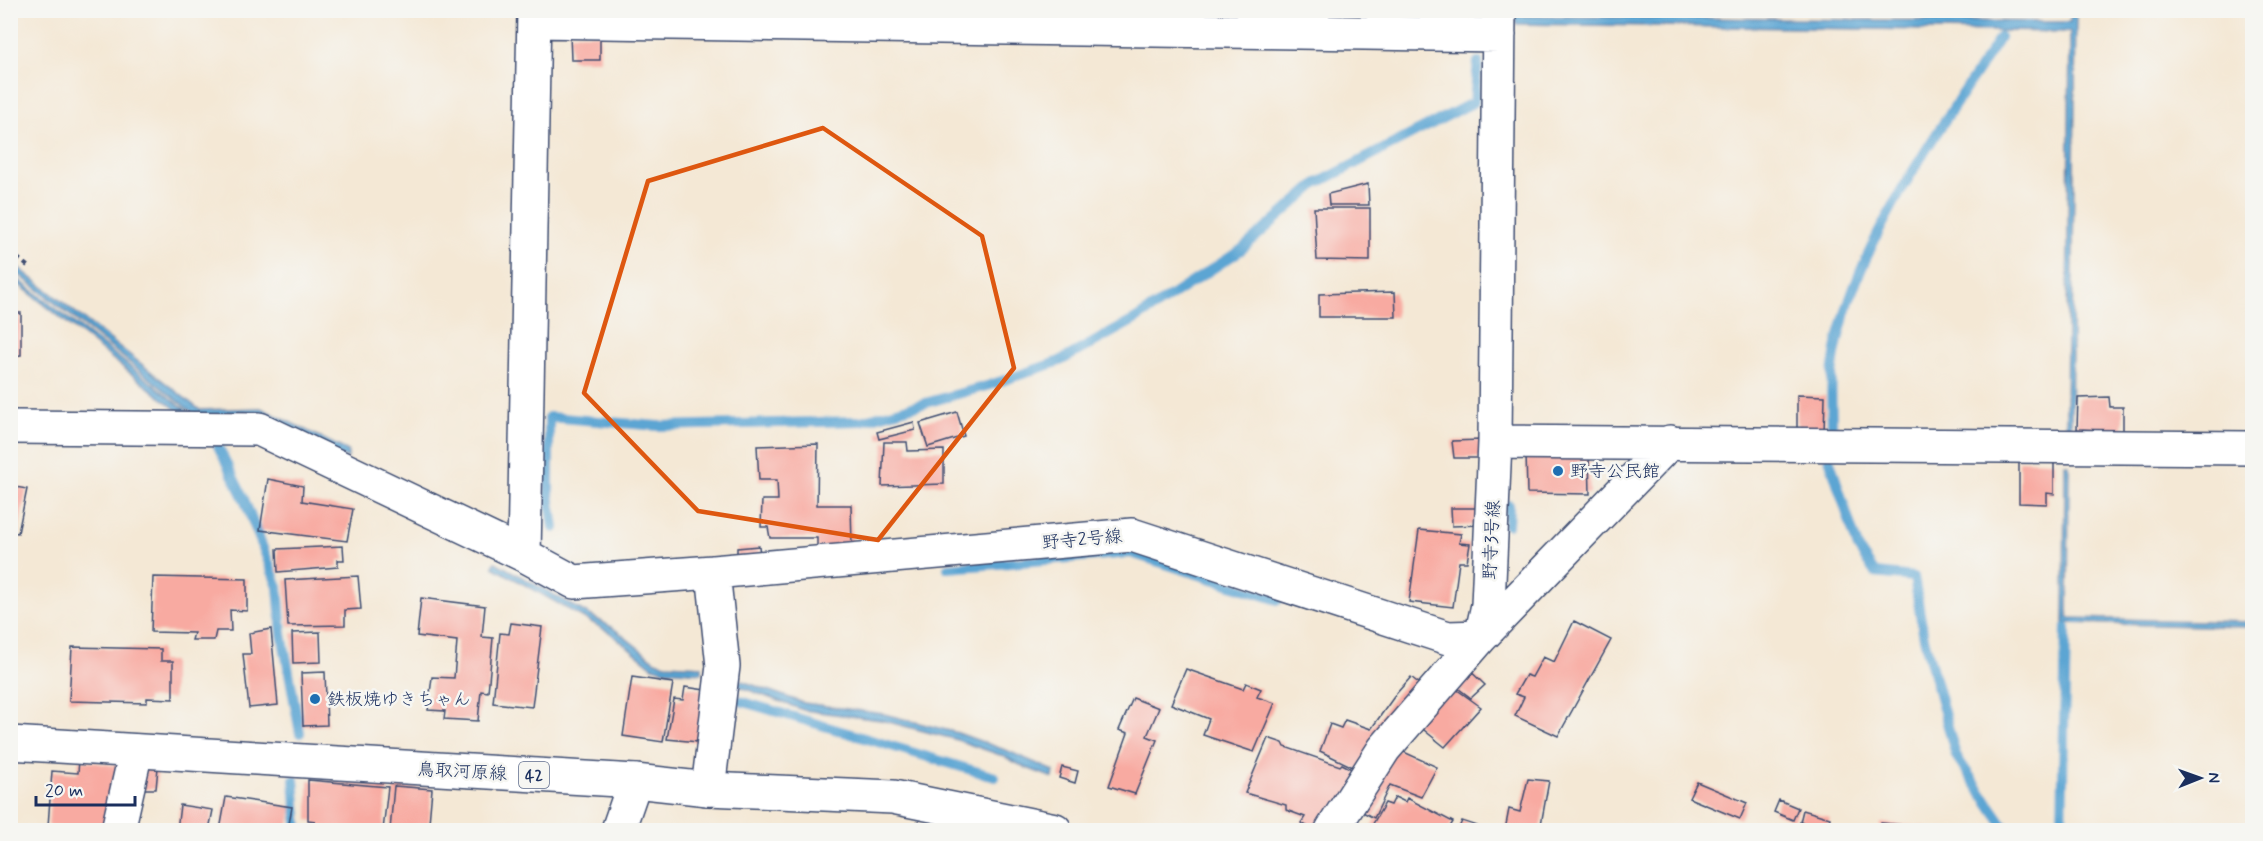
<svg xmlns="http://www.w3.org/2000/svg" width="2263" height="841" font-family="Mynerve,'Klee One',sans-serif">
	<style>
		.water { fill: #5ba5d3; stroke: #3b6a98; stroke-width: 1.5 }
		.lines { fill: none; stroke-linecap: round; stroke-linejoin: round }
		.stream { stroke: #5ba5d3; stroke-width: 10 }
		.building { fill: #f8aaa1 }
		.minor-casing { stroke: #3c4b70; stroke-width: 36 }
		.major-casing { stroke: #3c4b70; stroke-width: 36 }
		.path { stroke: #3c4b70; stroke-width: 4; stroke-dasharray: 4.5 4.5; stroke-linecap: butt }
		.minor { stroke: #fff; stroke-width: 33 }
		.major { stroke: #fff; stroke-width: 33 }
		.marked { fill: none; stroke: #de5710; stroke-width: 4.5; stroke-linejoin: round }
		.poi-dot { fill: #1f6fb2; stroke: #f6f6f2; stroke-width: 2 }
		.labels { text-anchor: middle; stroke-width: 5; stroke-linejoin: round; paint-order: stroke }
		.shield { fill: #f6f6f2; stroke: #5d6b8a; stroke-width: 1.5 }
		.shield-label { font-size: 16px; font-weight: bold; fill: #1b2f5e }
		.poi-label { font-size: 18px; fill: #1b2f5e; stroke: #f6f6f2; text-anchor: start }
		.street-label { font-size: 18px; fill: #1b2f5e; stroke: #f6f6f2 }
	</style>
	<rect width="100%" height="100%" fill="#f6f6f2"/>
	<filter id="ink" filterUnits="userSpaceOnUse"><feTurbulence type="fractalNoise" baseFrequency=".0167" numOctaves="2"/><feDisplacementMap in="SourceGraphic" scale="12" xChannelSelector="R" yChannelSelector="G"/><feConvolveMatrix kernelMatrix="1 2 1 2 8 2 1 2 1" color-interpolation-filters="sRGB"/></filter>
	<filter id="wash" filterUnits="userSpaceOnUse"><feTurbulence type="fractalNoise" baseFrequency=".008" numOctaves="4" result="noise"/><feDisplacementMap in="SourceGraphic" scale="24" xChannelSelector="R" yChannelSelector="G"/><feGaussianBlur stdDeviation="1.35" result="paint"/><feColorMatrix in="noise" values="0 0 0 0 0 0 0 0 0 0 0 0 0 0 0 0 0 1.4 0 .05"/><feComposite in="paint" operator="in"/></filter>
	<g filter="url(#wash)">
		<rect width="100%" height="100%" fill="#f4e8d5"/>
		<path class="water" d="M 2071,11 L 2076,11 L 2071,426 L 2066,425 L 2070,32 L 1516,24 L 1515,16 L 2070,22 Z
			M 10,261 L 200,410 L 261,408 L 348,451 L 348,458 L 197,416 L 11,268 Z
			M 10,273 L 187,411 L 184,416 L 11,278 Z
			M 2065,464 L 2069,465 L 2068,618 L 2252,622 L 2252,627 L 2064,623 Z
			M 495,562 L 613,628 L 655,661 L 666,664 L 702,666 L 702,673 L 665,670 L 653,667 L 609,632 L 493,567 Z
			M 739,680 L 804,703 L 884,714 L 958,733 L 1008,751 L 1054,771 L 1053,778 L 1024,767 L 1003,756 L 954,739 L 881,720 L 803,710 L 738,686 Z"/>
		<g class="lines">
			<path class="stream" d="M 1243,10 L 1483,14
				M 1832,426 C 1832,407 1830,386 1833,367 C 1849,250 1937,135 2000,37
				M 218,446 L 244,499 L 278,587 L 282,634 L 300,733
				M 1829,458 L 1858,548 L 1875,573 L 1914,577 L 1924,638 L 1956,756 L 2007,830
				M 1508,525 L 1509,505
				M 554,528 L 549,495 L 549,417 L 658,426 L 861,421 L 990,385 L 1060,361 L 1136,319 L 1241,250 L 1316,184 L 1474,102 L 1478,62
				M 948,568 L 1131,553 L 1278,600
				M 737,700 L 995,777
				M 294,780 L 298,830
				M 2062,830 L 2066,628"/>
		</g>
		<g id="blocks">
			<path class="building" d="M 570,34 L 600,34 L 600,60 L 571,60 Z
				M 1368,184 L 1369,205 L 1329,205 L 1328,194 Z
				M 1314,208 L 1370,208 L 1370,261 L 1317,260 Z
				M 1395,292 L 1396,317 L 1319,317 L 1319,294 Z
				M 10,313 L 21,313 L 21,355 L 10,356 Z
				M 1797,395 L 1825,396 L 1824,434 L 1797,434 Z
				M 2109,397 L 2110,407 L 2123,407 L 2123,431 L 2077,429 L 2078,398 Z
				M 957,412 L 964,436 L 928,447 L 920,423 Z
				M 914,422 L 915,430 L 879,439 L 877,432 Z
				M 1481,440 L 1482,458 L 1454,458 L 1452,441 Z
				M 884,442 L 907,442 L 908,451 L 944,450 L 944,484 L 882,486 Z
				M 818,444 L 817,505 L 851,505 L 852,546 L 817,548 L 817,538 L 770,538 L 768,527 L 761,527 L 762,500 L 778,500 L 777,480 L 759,480 L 757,446 Z
				M 1526,453 L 1589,454 L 1590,494 L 1527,493 Z
				M 2019,460 L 2054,461 L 2054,494 L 2047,493 L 2047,504 L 2019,503 Z
				M 268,479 L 303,486 L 302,501 L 353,509 L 347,541 L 260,530 Z
				M 10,486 L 27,489 L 18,533 L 10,532 Z
				M 1451,508 L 1479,508 L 1480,525 L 1452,526 Z
				M 1419,530 L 1461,534 L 1459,543 L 1470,544 L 1467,562 L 1459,562 L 1453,607 L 1409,602 Z
				M 343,546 L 344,560 L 338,560 L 338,567 L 278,572 L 277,549 Z
				M 759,546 L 760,555 L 737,557 L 737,548 Z
				M 358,576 L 361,609 L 345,610 L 345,625 L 288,626 L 285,580 Z
				M 153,577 L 247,579 L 247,611 L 230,610 L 231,631 L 216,631 L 214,640 L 192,640 L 194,633 L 151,632 Z
				M 421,598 L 485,606 L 482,637 L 493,638 L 488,692 L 481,691 L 478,721 L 444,719 L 445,711 L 428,710 L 432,677 L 454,678 L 457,641 L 417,636 Z
				M 1574,621 L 1611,640 L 1558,736 L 1515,716 L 1524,697 L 1515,694 L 1526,675 L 1532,677 L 1543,657 L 1554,662 Z
				M 511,623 L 542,627 L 532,707 L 493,703 L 500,633 L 509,634 Z
				M 271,629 L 278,705 L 249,708 L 243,654 L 251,654 L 249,633 Z
				M 320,632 L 321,662 L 293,663 L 292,633 Z
				M 72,647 L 161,649 L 161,661 L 173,661 L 173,699 L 147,698 L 147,703 L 69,701 Z
				M 1464,665 L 1485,685 L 1471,698 L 1450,682 Z
				M 1186,669 L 1243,689 L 1246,683 L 1261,689 L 1257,697 L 1275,703 L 1254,752 L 1203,735 L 1209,719 L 1171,704 Z
				M 325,672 L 327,725 L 303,726 L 301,673 Z
				M 632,677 L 673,683 L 663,742 L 623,736 Z
				M 1411,677 L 1426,689 L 1361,771 L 1320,751 L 1330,724 L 1341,728 L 1345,720 L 1371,729 L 1396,694 Z
				M 1449,684 L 1481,707 L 1445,747 L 1414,722 Z
				M 685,687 L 705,690 L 698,742 L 667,739 L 674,699 L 683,700 Z
				M 1133,698 L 1159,708 L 1147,736 L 1157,740 L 1135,794 L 1109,786 L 1128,733 L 1119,730 Z
				M 1268,738 L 1283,743 L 1285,747 L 1340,766 L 1342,764 L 1361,774 L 1324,830 L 1314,830 L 1301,823 L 1305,817 L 1286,810 L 1286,805 L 1245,793 Z
				M 1395,748 L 1437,767 L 1421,797 L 1390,785 L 1374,818 L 1351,806 Z
				M 79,760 L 118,766 L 110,830 L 76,830 L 48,826 L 52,771 L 78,773 Z
				M 145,767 L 158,767 L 156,789 L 143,789 Z
				M 1062,767 L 1078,771 L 1075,783 L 1059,778 Z
				M 1528,779 L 1549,781 L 1540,830 L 1505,830 L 1509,809 L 1520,812 Z
				M 308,780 L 388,787 L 383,830 L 313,830 L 315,821 L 308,820 Z
				M 1697,782 L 1747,803 L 1740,819 L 1689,798 Z
				M 394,786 L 432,789 L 429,823 L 424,830 L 390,830 Z
				M 226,797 L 292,807 L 288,830 L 220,830 Z
				M 1395,797 L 1405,802 L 1407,798 L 1453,822 L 1448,830 L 1370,829 L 1385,803 L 1391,805 Z
				M 1779,800 L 1798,808 L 1793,820 L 1774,812 Z
				M 180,805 L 213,810 L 209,830 L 177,830 Z
				M 1803,810 L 1830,818 L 1827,830 L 1800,822 Z
				M 1462,821 L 1477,826 L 1475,830 L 1458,830 Z
				M 1881,823 L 1927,827 L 1926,830 L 1880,830 Z"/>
		</g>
	</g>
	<g filter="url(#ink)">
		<use href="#blocks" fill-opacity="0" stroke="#3c4b70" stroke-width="1.5"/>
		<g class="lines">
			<defs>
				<path id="minor" d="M 534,21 L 1499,35
					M 10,427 L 259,429 L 524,555 L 574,582 L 713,572
					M 1495,442 L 2252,448
					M 524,555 L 534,10
					M 1481,637 L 1488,605 L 1495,442 L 1499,10
					M 1481,637 L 1670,442
					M 708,789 L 723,666 L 713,572 L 1132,535 L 1448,638 L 1481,637 L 1384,749 L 1332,830
					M 118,830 L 136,751
					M 618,830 L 635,781"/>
				<path id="major" d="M 10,743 L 635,781 L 708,789 L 893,797 L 1055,830"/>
			</defs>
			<use href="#minor" class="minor-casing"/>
			<use href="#major" class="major-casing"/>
			<path class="path" d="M 10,252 L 30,268"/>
			<use href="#minor" class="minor"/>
			<use href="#major" class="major"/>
		</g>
	</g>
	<path class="marked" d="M 823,128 L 982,236 L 1014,368 L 878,540 L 698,511 L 584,393 L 648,181 Z"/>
	<g class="poi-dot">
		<circle cx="1558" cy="471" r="6"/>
		<circle cx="315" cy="699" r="6"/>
	</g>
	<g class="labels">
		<rect class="shield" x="519" y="762" width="30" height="26" rx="4.5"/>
		<g class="shield-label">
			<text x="534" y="781">42</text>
		</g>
		<g class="poi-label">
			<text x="1570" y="477">野寺公民館</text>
			<text x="327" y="705">鉄板焼ゆきちゃん</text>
		</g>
		<g class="street-label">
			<text transform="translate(1082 539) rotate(-5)" y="6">野寺2号線</text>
			<text transform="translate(1491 540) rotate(-87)" y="6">野寺3号線</text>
			<text transform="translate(462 771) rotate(3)" y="6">鳥取河原線</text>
		</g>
	</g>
	<rect width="2263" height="841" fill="none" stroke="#f6f6f2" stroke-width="36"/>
	<g transform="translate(2200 778) rotate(89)" stroke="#f6f6f2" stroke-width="4.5" paint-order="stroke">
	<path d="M0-4.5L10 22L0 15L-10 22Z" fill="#1b2f5e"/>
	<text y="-9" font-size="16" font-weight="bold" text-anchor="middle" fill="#1b2f5e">N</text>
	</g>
	<path d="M36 796v9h99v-9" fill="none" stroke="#1b2f5e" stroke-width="3"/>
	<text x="45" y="796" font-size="18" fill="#1b2f5e" stroke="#f6f6f2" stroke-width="4.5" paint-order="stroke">20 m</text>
</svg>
